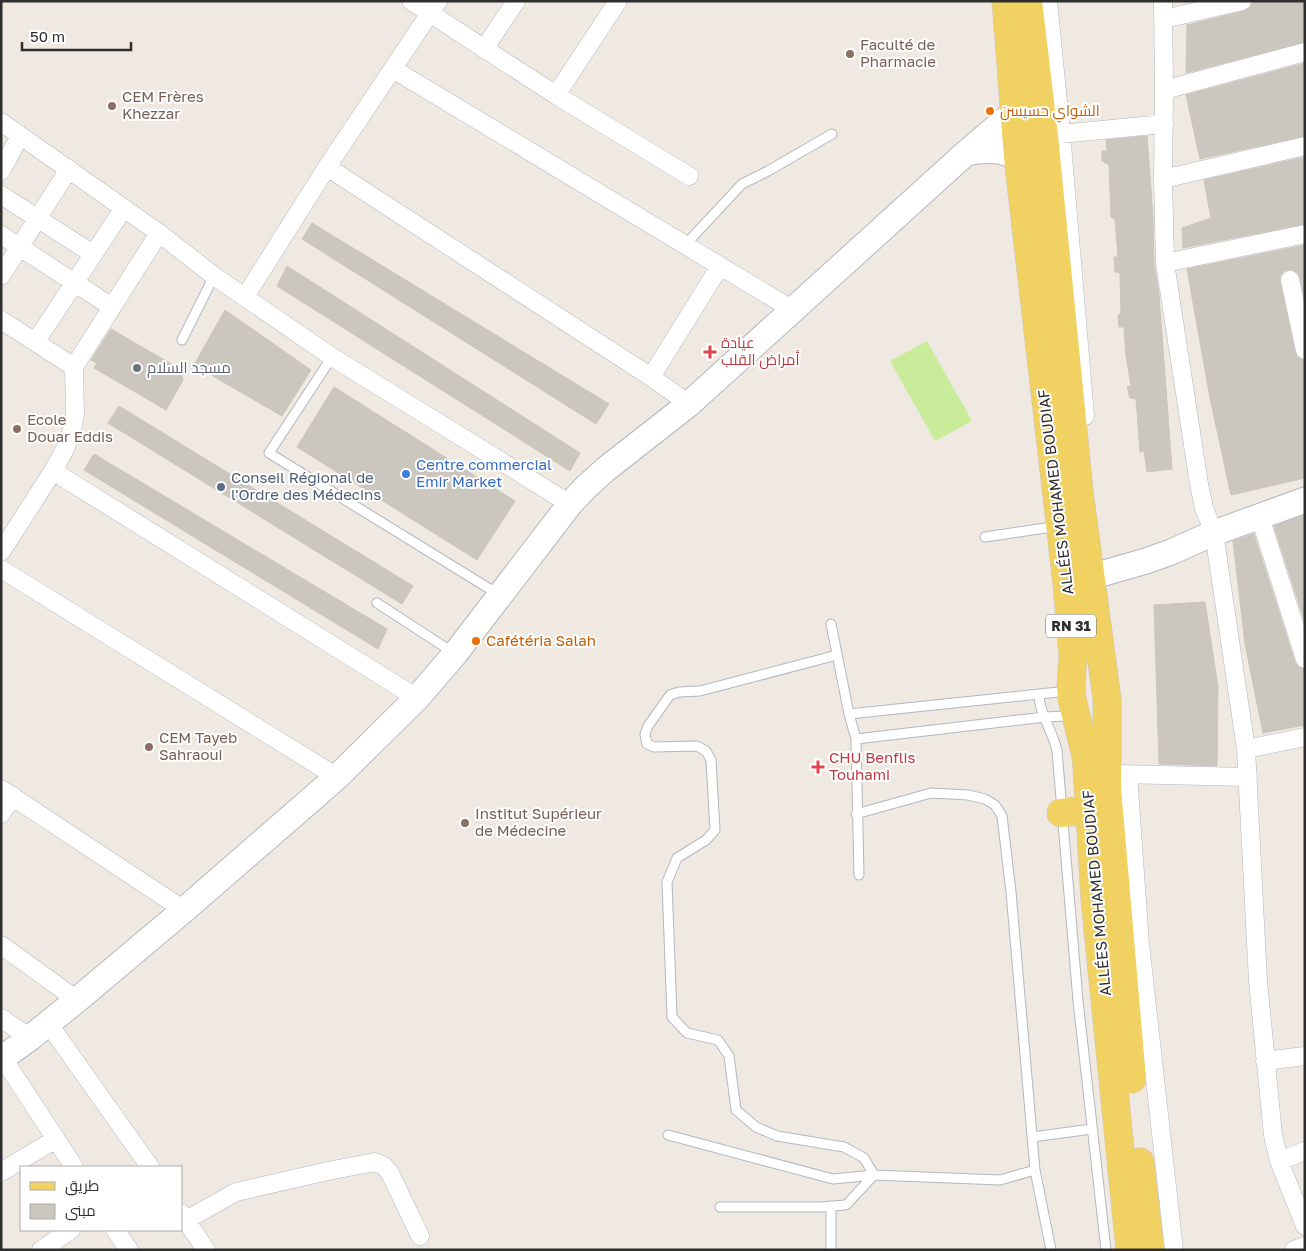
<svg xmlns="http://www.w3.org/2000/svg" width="1306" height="1251" font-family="'Golos Text',Cairo,sans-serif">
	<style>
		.pitch { fill: #c9ec9a }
		.building { fill: #cbc7bf; stroke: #cbc5ba }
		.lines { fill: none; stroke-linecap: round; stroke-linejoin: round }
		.lane-casing { stroke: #b4b7c1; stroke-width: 11 }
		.street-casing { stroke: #b4b7c1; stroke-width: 19 }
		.secondary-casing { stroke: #b4b7c1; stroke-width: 27 }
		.primary-casing { stroke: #c9c9c9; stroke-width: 29 }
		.lane { stroke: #fff; stroke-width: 9 }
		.street { stroke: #fff; stroke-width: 18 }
		.secondary { stroke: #fff; stroke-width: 25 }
		.primary { stroke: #f2d163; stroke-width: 28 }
		.education-dot { fill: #8d6e63; stroke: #fff; stroke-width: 2 }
		.food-dot { fill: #e8710a; stroke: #fff; stroke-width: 2 }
		.health-dot { fill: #e0444e; stroke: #fff; stroke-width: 2 }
		.worship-dot { fill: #6b7280; stroke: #fff; stroke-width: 2 }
		.shop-dot { fill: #3f7fe0; stroke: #fff; stroke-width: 2 }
		.service-dot { fill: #5c6f8a; stroke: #fff; stroke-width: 2 }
		.labels { text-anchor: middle; stroke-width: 4; stroke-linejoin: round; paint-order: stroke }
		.shield { fill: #fff; stroke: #6d6d6d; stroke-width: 1 }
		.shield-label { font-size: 14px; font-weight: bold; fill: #2e2e2e }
		.education-label { font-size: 15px; fill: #785e54; stroke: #fff; text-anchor: start }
		.food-label { font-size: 15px; fill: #c56008; stroke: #fff; text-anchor: start }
		.health-label { font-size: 15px; fill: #be3a42; stroke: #fff; text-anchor: start }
		.worship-label { font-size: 15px; fill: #5b616d; stroke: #fff; text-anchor: start }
		.shop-label { font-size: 15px; fill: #366cbe; stroke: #fff; text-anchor: start }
		.service-label { font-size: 15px; fill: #4e5e75; stroke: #fff; text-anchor: start }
		.street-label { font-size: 15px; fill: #2e2e2e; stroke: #fff }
	</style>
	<rect width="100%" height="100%" fill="#efe9e1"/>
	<path class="pitch" d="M 927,341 L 972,421 L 935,441 L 890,361 Z"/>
	<path class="building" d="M 1261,1 L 1305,1 L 1305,42 L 1186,73 L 1187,25 L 1244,11 L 1250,8 L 1252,3 Z
		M 1305,63 L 1305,136 L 1200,159 L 1186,95 Z
		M 1147,136 L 1153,217 L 1154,263 L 1159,295 L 1172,469 L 1147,472 L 1144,451 L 1140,452 L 1136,399 L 1130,398 L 1127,387 L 1131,386 L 1126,356 L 1124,327 L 1119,327 L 1118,315 L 1121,314 L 1120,273 L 1115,272 L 1114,257 L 1118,257 L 1115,219 L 1111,217 L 1109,165 L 1102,161 L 1102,151 L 1107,151 L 1106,140 Z
		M 1305,157 L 1305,224 L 1183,248 L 1182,228 L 1211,218 L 1204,180 Z
		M 312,223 L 609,404 L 596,424 L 302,239 Z
		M 1305,245 L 1305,298 L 1300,278 L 1298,273 L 1293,270 L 1287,270 L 1283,272 L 1280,276 L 1280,282 L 1295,352 L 1297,357 L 1303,360 L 1305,367 L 1305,478 L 1231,495 L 1210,398 L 1187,269 Z
		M 287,266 L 580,453 L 570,471 L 277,286 Z
		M 225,310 L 311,370 L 282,416 L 194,365 Z
		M 111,329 L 180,369 L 183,380 L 166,410 L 94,368 L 97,363 L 91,360 Z
		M 334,387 L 515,501 L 477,560 L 297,447 Z
		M 119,406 L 413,586 L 402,604 L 108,423 Z
		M 94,454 L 387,629 L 378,649 L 84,470 Z
		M 1305,515 L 1305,623 L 1274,526 Z
		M 1254,534 L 1295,662 L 1298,667 L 1305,669 L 1305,725 L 1263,733 L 1245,644 L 1233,541 Z
		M 1205,602 L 1218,687 L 1217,766 L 1159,764 L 1154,605 Z"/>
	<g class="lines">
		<defs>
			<path id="lane" d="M 685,245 L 742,184 L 768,171 L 832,134
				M 182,340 L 214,276
				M 332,357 L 269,453 L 498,594
				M 985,537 L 1059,526
				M 377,603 L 454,653
				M 831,624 L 849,714 L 856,739 L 859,875
				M 1039,694 C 1039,714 1053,731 1057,751 L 1078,1001 L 1106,1250
				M 849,714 L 1039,694 L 1059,692 L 1068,688
				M 856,739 L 1045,717 L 1065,716 L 1074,717
				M 856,814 L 931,793 L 968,795 L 985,799 L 995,805 L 1002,816 L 1011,892 L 1035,1170 L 1051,1250
				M 668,1135 L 833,1179 L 874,1175 L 1000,1180 L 1035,1170
				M 1032,1137 L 1092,1129
				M 720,1207 L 820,1207 L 846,1205 L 874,1175 L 864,1158 L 844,1147 L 777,1136 L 756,1127 L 736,1110 L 729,1056 L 718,1040 L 687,1033 L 672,1017 L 667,882 L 677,858 L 706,840 L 715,830 L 711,760 L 706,751 L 697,746 L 654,747 L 647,744 L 645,734 L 648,726 L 670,695 L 679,692 L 700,691 L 837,655
				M 831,1250 L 831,1206"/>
			<path id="street" d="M 411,1 L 556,95 L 689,176
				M 1048,1 L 1061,133 L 1085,416
				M 1163,1 L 1164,90 L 1163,179 L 1165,263 L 1199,484 L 1204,508 L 1214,533 L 1246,749 L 1258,981 L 1273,1135 L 1279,1161 L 1305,1226
				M 1164,19 L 1242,1
				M 484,49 L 516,1
				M 393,69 L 793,310
				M 1164,90 L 1305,52
				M 556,95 L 618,1
				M 1,122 L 159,233 L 214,276 L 332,357 L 570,504
				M 1050,135 L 1164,124
				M 327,167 L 651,377 L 689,404
				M 1,171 L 20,136
				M 1163,179 L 1305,146
				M 1,195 L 93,254
				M 1,235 L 112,307
				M 1165,263 L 1305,234
				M 1,276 L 69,169
				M 1290,280 L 1305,350
				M 245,297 L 327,167 L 438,1
				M 1,320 L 74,367 L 75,414 L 72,430 L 65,449 L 53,471 L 1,552
				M 36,341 L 124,208
				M 74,367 L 159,233
				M 651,377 L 720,266
				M 53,471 L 417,698
				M 1260,517 L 1305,659
				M 1,569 L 337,777
				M 1246,749 L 1305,737
				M 1118,774 L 1248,777
				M 1128,775 L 1140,944 L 1174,1250
				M 1,789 L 184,910
				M 1,814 L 13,796
				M 1,945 L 77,1000
				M 1,1018 L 30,1038
				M 48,1023 L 150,1167
				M 3,1058 L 74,1167
				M 1265,1061 L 1305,1056
				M 1279,1161 L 1305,1151
				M 1,1172 L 56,1139
				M 181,1213 L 206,1250
				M 186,1220 L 236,1192 L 328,1171 L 375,1162 L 384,1166 L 390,1173 L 420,1236
				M 115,1230 L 129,1250
				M 41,1250 L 71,1230
				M 1294,1250 L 1305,1246"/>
			<path id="secondary" d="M 966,153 C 986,149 999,149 1018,157
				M 1090,577 L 1146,561 L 1171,552 L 1214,533 L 1305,500
				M 1,1059 L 30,1038 L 77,1000 L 184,910 L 337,777 L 417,698 L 455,654 L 570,504 L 586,487 L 606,469 L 689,404 L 966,153 L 1014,112"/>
			<path id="primary" d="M 1006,1 L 1018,157 L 1067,584 L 1073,656 L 1071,686 L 1072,699 L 1086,756 L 1087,767 L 1095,900 L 1130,1250
				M 1028,1 L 1044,136 L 1079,491 L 1107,699 L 1107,788 L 1132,1079
				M 1061,813 L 1089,810
				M 1140,1162 L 1150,1250"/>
		</defs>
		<use href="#lane" class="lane-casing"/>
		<use href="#street" class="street-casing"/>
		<use href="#secondary" class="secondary-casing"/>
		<use href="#primary" class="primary-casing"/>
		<use href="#lane" class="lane"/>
		<use href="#street" class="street"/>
		<use href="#secondary" class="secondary"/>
		<use href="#primary" class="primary"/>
	</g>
	<g class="education-dot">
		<circle cx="850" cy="54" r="5"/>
		<circle cx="112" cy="106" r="5"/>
		<circle cx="17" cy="429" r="5"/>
		<circle cx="149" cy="747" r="5"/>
		<circle cx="465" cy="823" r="5"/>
	</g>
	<g class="food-dot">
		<circle cx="990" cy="111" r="5"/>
		<circle cx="476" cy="641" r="5"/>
	</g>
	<g class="health-dot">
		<path d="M707.5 344.5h5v5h5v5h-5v5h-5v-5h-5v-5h5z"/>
		<path d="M815.5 759.5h5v5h5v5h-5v5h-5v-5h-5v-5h5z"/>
	</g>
	<circle class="worship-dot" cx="137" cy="368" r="5"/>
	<circle class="shop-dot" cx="406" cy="474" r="5"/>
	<circle class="service-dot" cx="221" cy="487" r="5"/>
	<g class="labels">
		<rect class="shield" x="1046" y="614.5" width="50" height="23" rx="4"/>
		<g class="shield-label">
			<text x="1071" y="631">RN 31</text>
		</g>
		<g class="education-label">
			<text x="860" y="50">Faculté de<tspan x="860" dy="17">Pharmacie</tspan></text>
			<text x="122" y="102">CEM Frères<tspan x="122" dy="17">Khezzar</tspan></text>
			<text x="27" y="425">Ecole<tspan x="27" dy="17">Douar Eddis</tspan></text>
			<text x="159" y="743">CEM Tayeb<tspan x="159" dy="17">Sahraoui</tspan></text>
			<text x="475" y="819">Institut Supérieur<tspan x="475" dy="17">de Médecine</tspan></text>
		</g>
		<g class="food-label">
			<text x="1000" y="116">الشواي حسيسن</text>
			<text x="486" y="646">Cafétéria Salah</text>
		</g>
		<g class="health-label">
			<text x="721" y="348">عيادة<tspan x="721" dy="17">أمراض القلب</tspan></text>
			<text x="829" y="763">CHU Benflis<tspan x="829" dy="17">Touhami</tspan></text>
		</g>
		<g class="worship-label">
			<text x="147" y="373">مسجد السلام</text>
		</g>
		<g class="shop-label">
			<text x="416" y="470">Centre commercial<tspan x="416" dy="17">Emir Market</tspan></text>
		</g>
		<g class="service-label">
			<text x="231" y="483">Conseil Régional de<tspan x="231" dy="17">l'Ordre des Médecins</tspan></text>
		</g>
		<g class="street-label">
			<text transform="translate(1056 492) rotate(-97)" y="5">ALLÉES MOHAMED BOUDIAF</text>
			<text transform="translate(1097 893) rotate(-95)" y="5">ALLÉES MOHAMED BOUDIAF</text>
		</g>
	</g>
	<rect width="1306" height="1251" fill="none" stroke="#2e2e2e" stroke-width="5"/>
	<rect x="20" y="1166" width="162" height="65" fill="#ffffff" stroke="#ababab"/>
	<rect x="30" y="1182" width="25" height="8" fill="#f2d163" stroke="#ababab"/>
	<text x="65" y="1191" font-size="15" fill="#2e2e2e">طريق</text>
	<rect x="30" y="1204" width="25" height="15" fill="#cbc7bf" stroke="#ababab"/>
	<text x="65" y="1216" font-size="15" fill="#2e2e2e">مبنى</text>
	<path d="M22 42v8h109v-8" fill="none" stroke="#2e2e2e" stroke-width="2.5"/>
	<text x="30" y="42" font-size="15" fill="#2e2e2e" stroke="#ffffff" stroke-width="4" paint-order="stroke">50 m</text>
</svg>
